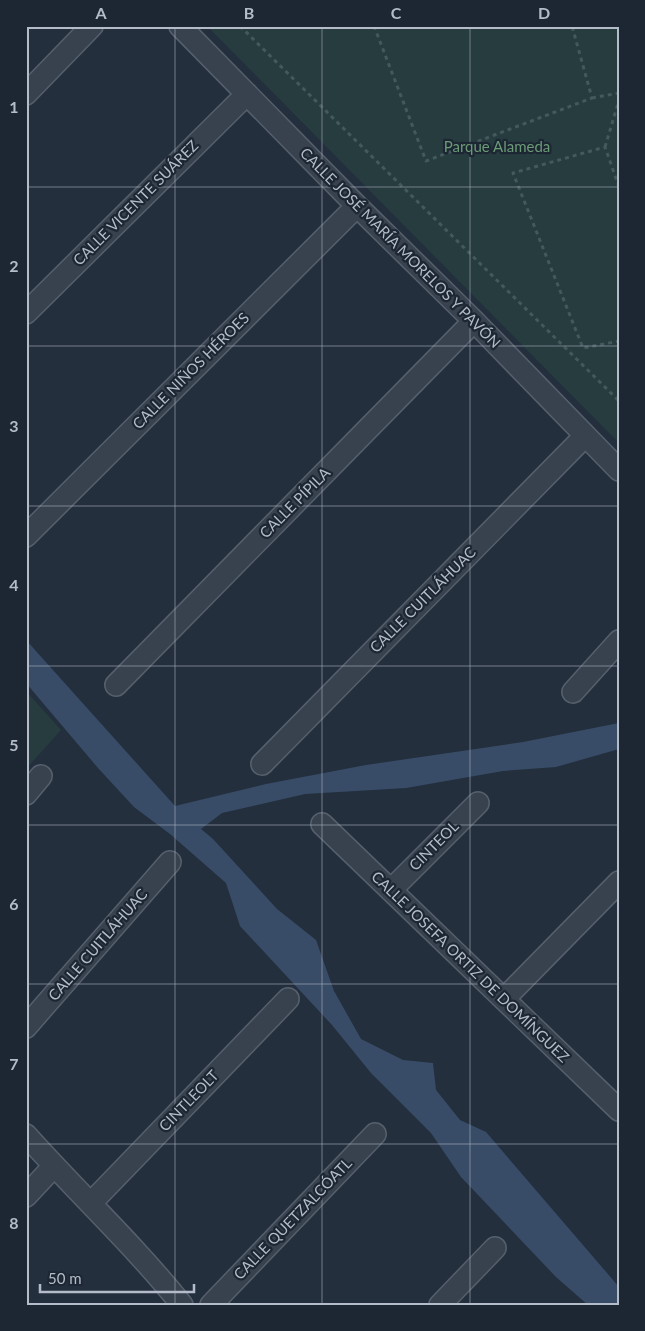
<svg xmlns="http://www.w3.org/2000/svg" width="645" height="1331" font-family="Lato,sans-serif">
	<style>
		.green { fill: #263c3f }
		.water { fill: #394c67 }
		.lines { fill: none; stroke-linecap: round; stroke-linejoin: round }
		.minor-casing { stroke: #565f6c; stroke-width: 24 }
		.path { stroke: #44595c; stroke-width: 3; stroke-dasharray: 4 4; stroke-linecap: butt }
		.minor { stroke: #38414e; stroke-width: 21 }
		.grid { fill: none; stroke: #b4bcc9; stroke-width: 1; stroke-opacity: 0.55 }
		.labels { text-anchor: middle; stroke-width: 4.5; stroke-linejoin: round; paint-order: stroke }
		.park-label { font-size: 15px; fill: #6b9a76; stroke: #1d2633 }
		.street-label { font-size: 15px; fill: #b4bcc9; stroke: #1d2633 }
		.neatline { fill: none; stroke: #b4bcc9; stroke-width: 2 }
		.grid-label { font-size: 16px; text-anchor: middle; font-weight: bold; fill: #b4bcc9 }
	</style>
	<rect width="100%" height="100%" fill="#242f3e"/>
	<path class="green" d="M 207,26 L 619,26 L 619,443 Z
		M 26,691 L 61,730 L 26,769 Z"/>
	<path class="water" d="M 26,640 L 175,806 L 266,784 L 366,765 L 523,742 L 619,723 L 619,749 L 556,767 L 503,771 L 406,788 L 305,794 L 222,813 L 201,829 L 213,839 L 277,909 L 316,940 L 334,991 L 361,1039 L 403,1060 L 433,1063 L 436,1090 L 460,1120 L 486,1132 L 619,1287 L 619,1305 L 588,1305 L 556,1277 L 461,1177 L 431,1133 L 371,1073 L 332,1025 L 240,926 L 226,883 L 170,834 L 134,807 L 98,768 L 26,683 Z"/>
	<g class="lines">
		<defs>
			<path id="minor" d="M 180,26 L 357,206 L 474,321 L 619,470
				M 26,94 L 92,26
				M 26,313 L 247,94
				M 26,536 L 357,206
				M 116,685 L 474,321
				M 573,692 L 619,641
				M 262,764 L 585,436
				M 26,794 L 41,776
				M 322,824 L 619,1110
				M 391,890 L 478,803
				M 504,999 L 619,882
				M 26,1027 L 170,862
				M 26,1135 C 77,1192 134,1245 182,1305
				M 26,1196 L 54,1166
				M 91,1203 L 288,999
				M 211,1305 L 375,1134
				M 440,1305 L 495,1248"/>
		</defs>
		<use href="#minor" class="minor-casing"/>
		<path class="path" d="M 240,26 L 619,401
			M 374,26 L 426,161 L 592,98 L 572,26
			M 592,98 L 619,93
			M 605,147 L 619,100
			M 619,187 L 605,147 L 513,173 L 583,348 L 619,341"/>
		<use href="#minor" class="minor"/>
	</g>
	<path class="grid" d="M 175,26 L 175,1305M 322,26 L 322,1305M 470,26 L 470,1305M 26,187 L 619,187M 26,346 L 619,346M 26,506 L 619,506M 26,666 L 619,666M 26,825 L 619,825M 26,984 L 619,984M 26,1144 L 619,1144"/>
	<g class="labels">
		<g class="park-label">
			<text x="497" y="152">Parque Alameda</text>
		</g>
		<g class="street-label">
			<text transform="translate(136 203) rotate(-45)" y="5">CALLE VICENTE SUÁREZ</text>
			<text transform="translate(400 248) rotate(45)" y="5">CALLE JOSÉ MARÍA MORELOS Y PAVÓN</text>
			<text transform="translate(191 371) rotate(-45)" y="5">CALLE NIÑOS HÉROES</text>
			<text transform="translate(295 503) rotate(-45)" y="5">CALLE PÍPILA</text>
			<text transform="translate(423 600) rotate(-45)" y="5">CALLE CUITLÁHUAC</text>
			<text transform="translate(434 846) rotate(-45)" y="5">CINTEOL</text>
			<text transform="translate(98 945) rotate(-49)" y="5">CALLE CUITLÁHUAC</text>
			<text transform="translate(470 967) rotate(44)" y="5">CALLE JOSEFA ORTIZ DE DOMÍNGUEZ</text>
			<text transform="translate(189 1101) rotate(-46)" y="5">CINTLEOLT</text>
			<text transform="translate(293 1219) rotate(-46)" y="5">CALLE QUETZALCÓATL</text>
		</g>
	</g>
	<rect width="645" height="1331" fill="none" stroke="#1d2633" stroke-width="55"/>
	<path d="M40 1284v8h154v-8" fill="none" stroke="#b4bcc9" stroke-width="2.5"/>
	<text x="48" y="1284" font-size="15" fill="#b4bcc9" stroke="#1d2633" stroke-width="4" paint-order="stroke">50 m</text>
	<rect x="28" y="28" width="590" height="1276" class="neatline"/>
	<g class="grid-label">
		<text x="101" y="19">A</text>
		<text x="249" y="19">B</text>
		<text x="396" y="19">C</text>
		<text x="544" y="19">D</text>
		<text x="14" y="113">1</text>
		<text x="14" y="272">2</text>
		<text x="14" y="432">3</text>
		<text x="14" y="591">4</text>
		<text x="14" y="751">5</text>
		<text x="14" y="910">6</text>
		<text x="14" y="1070">7</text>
		<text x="14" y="1229">8</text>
	</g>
</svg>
